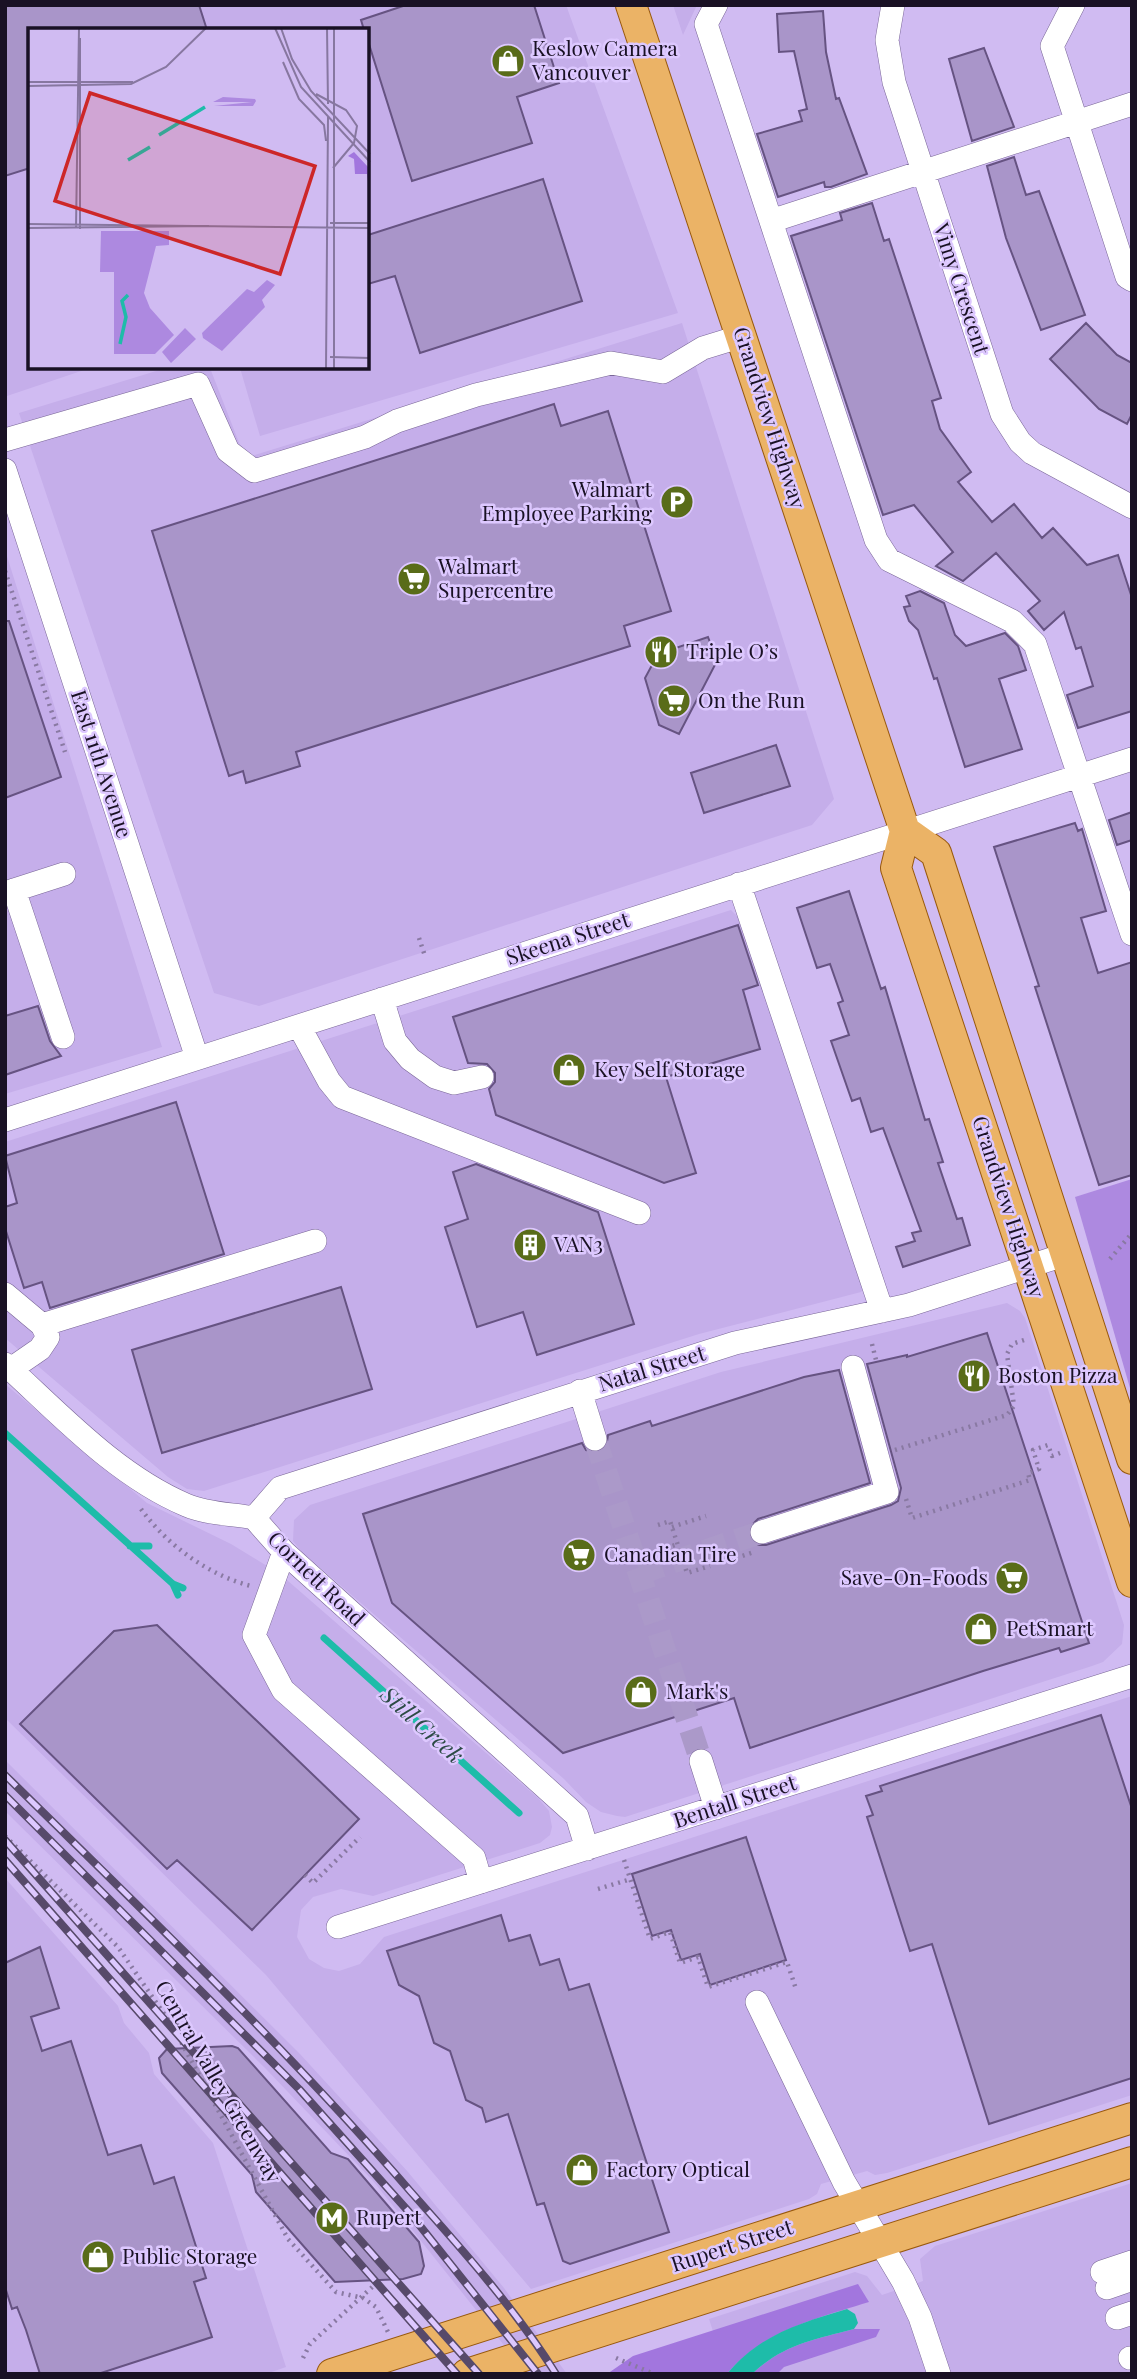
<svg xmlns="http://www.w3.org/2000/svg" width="1137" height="2379" font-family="'Playfair Display',serif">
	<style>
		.built { fill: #c5aeea }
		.green { fill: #ad89e0 }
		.forest { fill: #a276de }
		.water { fill: #1ebca9 }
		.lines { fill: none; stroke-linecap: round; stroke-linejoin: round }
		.stream { stroke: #1ebca9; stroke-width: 7 }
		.building { fill: #a995c9; stroke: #665382; stroke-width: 2 }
		.minor-tunnel { stroke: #ab99c9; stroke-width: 23; stroke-dasharray: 23 11; stroke-linecap: butt }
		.minor-casing { stroke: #796697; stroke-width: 24 }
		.major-casing { stroke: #98590d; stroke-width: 32 }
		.path { stroke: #8979a2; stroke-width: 4.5; stroke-dasharray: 2 5; stroke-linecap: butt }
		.minor { stroke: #fff; stroke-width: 23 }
		.major { stroke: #ebb366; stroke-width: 30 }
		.rail-casing { stroke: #574a6a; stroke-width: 8 }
		.rail { stroke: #ddc8ff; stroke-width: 5; stroke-dasharray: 16; stroke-linecap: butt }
		.labels { text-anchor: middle; stroke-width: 5; stroke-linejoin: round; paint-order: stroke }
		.poi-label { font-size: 21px; fill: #191124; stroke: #ddc8ff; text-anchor: start }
		.street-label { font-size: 21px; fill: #191124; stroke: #ddc8ff }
		.water-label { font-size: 23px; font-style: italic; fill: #2d4b46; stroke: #ddc8ff }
		.inset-river { fill: none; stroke: #1ebca9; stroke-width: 3.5 }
		.inset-road { fill: none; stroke: #8777a0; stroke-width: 2 }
		.view { fill: #cd2728; fill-opacity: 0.15; stroke: #cd2728; stroke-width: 3.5 }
		.inset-edge { fill: none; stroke: #191124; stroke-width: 3.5 }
	</style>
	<rect width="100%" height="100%" fill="#d0bbf2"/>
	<path class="built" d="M 5,5 L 566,5 L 678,313 L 260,436 L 240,368 L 368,368 L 368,30 L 30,30 L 30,368 L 90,368 L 7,396 Z
		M 673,5 L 697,5 L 683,35 Z
		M 682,323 L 834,799 L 812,825 L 259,1006 L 214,993 L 19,413 L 166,368 L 210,368 L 245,458 Z
		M 5,550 L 162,1047 L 5,1094 Z
		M 731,910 L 740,919 L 863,1289 L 861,1292 L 699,1334 L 204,1491 L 187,1489 L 168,1477 L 5,1338 L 5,1142 Z
		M 1007,1303 L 1020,1311 L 1025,1318 L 1124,1625 L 1122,1644 L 1103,1662 L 1092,1666 L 625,1817 L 617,1816 L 601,1812 L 586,1802 L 564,1779 L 302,1552 L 293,1541 L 294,1520 L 310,1505 L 721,1372 Z
		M 5,1384 L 147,1503 L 231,1544 L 280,1574 L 538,1798 L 549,1811 L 552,1827 L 550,1835 L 540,1843 L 373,1896 L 341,1889 L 313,1897 L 301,1910 L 297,1937 L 309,1959 L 324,1968 L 339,1971 L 360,1964 L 384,1937 L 1132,1696 L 1132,2095 L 887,2173 L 875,2175 L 867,2171 L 821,2184 L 817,2194 L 809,2199 L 531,2289 L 266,1975 L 5,1718 Z
		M 5,1760 L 300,2054 L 408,2172 L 504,2288 L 567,2374 L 527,2374 L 374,2182 L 266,2069 L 5,1811 Z
		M 5,1878 L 118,2006 L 124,2023 L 149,2053 L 154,2074 L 213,2143 L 286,2367 L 266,2374 L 5,2374 Z
		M 1132,2183 L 1132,2374 L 727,2374 L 709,2319 L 855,2272 L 867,2276 L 882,2295 L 923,2281 L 920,2259 L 935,2246 Z"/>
	<path class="green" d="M 1132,1179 L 1132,1395 L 1075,1197 Z"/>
	<path class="forest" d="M 858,2284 L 869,2302 C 818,2318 762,2331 727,2374 L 607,2374 L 633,2356 Z
		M 854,2329 L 880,2329 L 876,2337 L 784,2367 L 777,2374 L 752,2374 C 784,2344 813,2340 854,2329 Z"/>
	<path class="water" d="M 847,2309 L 855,2314 L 858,2323 L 854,2329 C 813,2340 784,2344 752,2374 L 727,2374 C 759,2335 800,2323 847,2309 Z"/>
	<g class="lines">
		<path class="stream" d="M 5,1433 L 173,1584 L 183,1588
			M 130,1546 L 149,1546
			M 173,1584 L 178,1595
			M 324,1638 L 519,1813"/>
	</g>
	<path class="building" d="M 5,5 L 199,5 L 207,30 L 30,30 L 30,168 L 5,176 Z
		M 406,5 L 534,5 L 559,83 L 517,97 L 532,143 L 412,181 L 368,41 L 368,30 L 364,30 L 361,20 Z
		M 823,11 L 826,52 L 836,99 L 839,98 L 867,174 L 831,187 L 825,187 L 824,182 L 778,197 L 757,134 L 802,121 L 799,111 L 807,109 L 794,51 L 779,52 L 777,14 Z
		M 984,48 L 1014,127 L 972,141 L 949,59 Z
		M 1014,157 L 1026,195 L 1039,191 L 1085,315 L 1041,330 L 1006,238 L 987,166 Z
		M 543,179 L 582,301 L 420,353 L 395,276 L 368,284 L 368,235 Z
		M 872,203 L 884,241 L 889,239 L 941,398 L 932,401 L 940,429 L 971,472 L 958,482 L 992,522 L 1014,504 L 1042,538 L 1053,528 L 1087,565 L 1118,555 L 1132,598 L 1132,711 L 1078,728 L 1067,695 L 1093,686 L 1081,647 L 1076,649 L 1064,612 L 1044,630 L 1028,611 L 1040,601 L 996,553 L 963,581 L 936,566 L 953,552 L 914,505 L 883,515 L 791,236 L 842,220 L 840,213 Z
		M 1086,323 L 1117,355 L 1132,363 L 1132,414 L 1127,424 L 1099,409 L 1050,359 Z
		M 554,404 L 561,426 L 608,411 L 671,611 L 624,626 L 630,646 L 296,752 L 300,766 L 246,783 L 243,771 L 229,776 L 152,531 Z
		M 920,591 L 944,603 L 955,635 L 966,646 L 1005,633 L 1018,646 L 1026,670 L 999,679 L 1022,749 L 965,767 L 937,678 L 934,679 L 918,630 L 909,621 L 904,607 L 910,606 L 906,596 Z
		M 5,621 L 9,621 L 61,777 L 5,798 Z
		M 708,637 L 717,661 L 679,734 L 659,725 L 645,678 L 658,654 Z
		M 776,745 L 790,786 L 704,813 L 691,773 Z
		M 1132,812 L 1132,840 L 1117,845 L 1109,820 Z
		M 1075,823 L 1078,831 L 1082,829 L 1106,911 L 1081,918 L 1098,973 L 1132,962 L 1132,1175 L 1099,1185 L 1035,987 L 1039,986 L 994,847 Z
		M 849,891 L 881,989 L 885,987 L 925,1120 L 929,1119 L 943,1162 L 938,1163 L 957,1219 L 962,1218 L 970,1245 L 903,1267 L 896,1247 L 915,1241 L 912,1233 L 921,1231 L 883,1128 L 871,1132 L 860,1098 L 852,1101 L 831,1041 L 849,1035 L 838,1003 L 843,1001 L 830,964 L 817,968 L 797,908 Z
		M 738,925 L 758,985 L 743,990 L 760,1049 L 666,1077 L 696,1173 L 664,1183 L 496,1115 L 489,1089 L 495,1082 L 495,1073 L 487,1064 L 468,1063 L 453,1017 Z
		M 38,1006 L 50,1041 L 61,1056 L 5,1075 L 5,1016 Z
		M 176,1102 L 224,1254 L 50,1308 L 42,1282 L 24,1288 L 5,1228 L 5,1207 L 17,1203 L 5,1156 Z
		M 476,1164 L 598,1212 L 634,1324 L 537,1355 L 523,1312 L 477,1327 L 445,1227 L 468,1219 L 453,1172 Z
		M 341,1287 L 372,1389 L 162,1453 L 132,1350 Z
		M 987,1333 L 1089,1643 L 1061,1652 L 1059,1648 L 983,1671 L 750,1748 L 734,1698 L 563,1753 L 392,1603 L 363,1514 L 582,1443 L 586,1450 L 598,1452 L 606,1448 L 608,1435 L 650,1421 L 652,1426 L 804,1377 L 839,1370 L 870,1483 L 758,1519 L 749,1528 L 749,1537 L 758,1545 L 766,1545 L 891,1505 L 898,1501 L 901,1488 L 867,1364 L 907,1355 L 907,1357 Z
		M 157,1625 L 359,1819 L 252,1930 L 177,1860 L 167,1869 L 20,1724 L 114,1631 Z
		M 1101,1715 L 1132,1809 L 1132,2078 L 989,2124 L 932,1944 L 910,1951 L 867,1817 L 873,1815 L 866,1796 L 882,1791 L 880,1786 Z
		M 746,1837 L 786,1960 L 710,1985 L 700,1954 L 681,1960 L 671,1930 L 652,1936 L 632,1874 Z
		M 501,1915 L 509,1941 L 530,1935 L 540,1965 L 559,1959 L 569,1990 L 589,1984 L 669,2232 L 570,2264 L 563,2261 L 544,2203 L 537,2205 L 508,2114 L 486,2122 L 482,2108 L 466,2100 L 450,2051 L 434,2043 L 419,1996 L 399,1985 L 387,1951 Z
		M 40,1947 L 59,2008 L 31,2017 L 42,2051 L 71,2041 L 108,2155 L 141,2145 L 154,2184 L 174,2177 L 206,2278 L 194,2282 L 212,2337 L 98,2374 L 40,2374 L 26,2330 L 17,2307 L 12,2309 L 5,2287 L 5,1963 Z
		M 232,2046 L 238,2048 L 331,2153 L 348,2159 L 419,2242 L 424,2266 L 421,2274 L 403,2279 L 335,2282 L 256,2192 L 252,2175 L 162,2073 L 159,2058 L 167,2049 Z"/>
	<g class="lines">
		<path class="minor-tunnel" d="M 595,1439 L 701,1761
			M 640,1573 L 762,1532"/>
		<defs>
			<path id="minor" d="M 716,5 L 706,24 L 876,540 L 889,560 L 1012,621 L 1035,644 L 1132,934
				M 893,5 L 887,40 L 894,82 L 1002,414 L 1020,442 L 1032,453 L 1132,507
				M 1073,5 L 1052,46 L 1127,277 L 1132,280
				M 771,221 L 1132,104
				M 5,440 L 198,384 L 228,451 L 254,471 L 365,437 L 397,421 L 476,395 L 611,363 L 663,372 L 703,348 L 742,336
				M 5,470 L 197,1058
				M 739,884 L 882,1311
				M 14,890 L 63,1037
				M 5,893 L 64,874
				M 382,999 L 395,1041 L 410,1059 L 435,1077 L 454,1083 L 482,1077
				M 299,1026 L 329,1081 L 342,1097 L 639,1213
				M 5,1120 L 1132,759
				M 5,1294 L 42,1325 L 48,1337 L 40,1349 L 11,1369
				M 42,1325 L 315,1241
				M 5,1364 C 61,1415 116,1475 186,1505 C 206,1514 233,1514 254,1518 L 284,1552 L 577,1816 L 587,1849
				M 580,1391 L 595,1439
				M 254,1518 L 280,1488 L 735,1343 L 909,1305 L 1067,1254
				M 762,1532 L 887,1492 L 853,1367
				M 284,1552 L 254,1635 L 283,1690 L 474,1858 L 481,1882
				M 701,1761 L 716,1808
				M 338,1927 L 1132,1676
				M 757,2002 L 844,2182 L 903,2281 L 920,2317 L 939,2374
				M 1102,2272 L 1132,2262
				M 1107,2288 L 1130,2280
				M 1117,2318 L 1132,2313
				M 1130,2358 L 1132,2358"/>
			<path id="major" d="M 631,5 L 905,831 L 896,868 L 1132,1582
				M 905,831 L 936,853 L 1132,1459
				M 332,2374 L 1132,2118
				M 467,2374 L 1132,2162"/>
		</defs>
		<use href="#minor" class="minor-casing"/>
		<use href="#major" class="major-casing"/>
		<path class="path" d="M 5,571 L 65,752
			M 419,938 L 425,956
			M 1110,1259 L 1132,1233
			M 872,1344 L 876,1360
			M 895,1450 L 1007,1415 L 1014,1406 L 1007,1354 L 1012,1344 L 1024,1340
			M 906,1499 L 912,1518 L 1030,1480 L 1028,1473 L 1039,1469 L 1033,1450 L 1048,1445 L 1052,1456 L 1060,1453
			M 141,1509 C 167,1545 208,1575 251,1586
			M 658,1525 L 670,1521 L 687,1573 L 710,1566
			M 672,1527 L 706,1516
			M 666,1548 L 678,1544
			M 736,1558 L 754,1552
			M 5,1836 L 118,1947 L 173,2027 L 288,2239 L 336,2292 L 363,2298 L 376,2307 L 388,2332
			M 624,1860 L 650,1939 L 670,1932 L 680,1963 L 698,1957 L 708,1987 L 787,1962 L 796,1989
			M 305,1875 L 313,1883 L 360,1837
			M 598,1889 L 631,1879
			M 303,2358 L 310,2344 L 381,2279
			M 616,2358 L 654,2374"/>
		<use href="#minor" class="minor"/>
		<use href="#major" class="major"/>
		<defs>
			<path id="rail" d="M 5,1775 C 143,1911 284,2045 411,2192 C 461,2248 517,2311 556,2374
				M 5,1795 L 299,2089 L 409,2212 L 538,2374
				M 5,1840 L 479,2374
				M 5,1860 L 457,2374"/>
		</defs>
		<use href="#rail" class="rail-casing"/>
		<use href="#rail" class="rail"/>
	</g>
	<defs>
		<symbol id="shop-disc" viewBox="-11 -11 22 22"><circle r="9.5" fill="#596c19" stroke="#ddc8ff"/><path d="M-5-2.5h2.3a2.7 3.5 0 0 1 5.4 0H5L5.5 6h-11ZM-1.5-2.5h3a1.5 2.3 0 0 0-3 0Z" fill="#fff"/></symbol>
		<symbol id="parking-disc" viewBox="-11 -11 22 22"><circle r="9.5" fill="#596c19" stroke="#ddc8ff"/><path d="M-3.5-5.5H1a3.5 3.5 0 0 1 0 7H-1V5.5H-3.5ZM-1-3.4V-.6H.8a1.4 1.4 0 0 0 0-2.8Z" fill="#fff"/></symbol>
		<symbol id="supermarket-disc" viewBox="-11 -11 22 22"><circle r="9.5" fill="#596c19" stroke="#ddc8ff"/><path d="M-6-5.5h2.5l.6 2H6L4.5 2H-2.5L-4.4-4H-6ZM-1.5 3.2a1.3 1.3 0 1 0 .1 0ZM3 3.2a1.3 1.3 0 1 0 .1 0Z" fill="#fff"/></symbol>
		<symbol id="restaurant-disc" viewBox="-11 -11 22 22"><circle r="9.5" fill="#596c19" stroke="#ddc8ff"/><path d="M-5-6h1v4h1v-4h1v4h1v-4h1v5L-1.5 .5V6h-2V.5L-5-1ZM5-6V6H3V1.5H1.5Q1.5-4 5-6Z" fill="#fff"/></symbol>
		<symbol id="building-disc" viewBox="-11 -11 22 22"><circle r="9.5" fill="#596c19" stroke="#ddc8ff"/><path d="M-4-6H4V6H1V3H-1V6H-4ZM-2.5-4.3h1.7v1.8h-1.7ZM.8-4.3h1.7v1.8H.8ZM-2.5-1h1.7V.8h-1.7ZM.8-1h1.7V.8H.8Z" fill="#fff"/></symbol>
		<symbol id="metro-disc" viewBox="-11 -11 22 22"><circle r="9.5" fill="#596c19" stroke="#ddc8ff"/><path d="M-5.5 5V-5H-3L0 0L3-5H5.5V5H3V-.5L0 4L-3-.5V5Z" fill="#fff"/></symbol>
	</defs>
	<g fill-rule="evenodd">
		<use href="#shop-disc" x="489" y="42" width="38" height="38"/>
		<use href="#parking-disc" x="658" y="483" width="38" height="38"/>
		<use href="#supermarket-disc" x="395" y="560" width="38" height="38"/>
		<use href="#restaurant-disc" x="642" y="633" width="38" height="38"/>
		<use href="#supermarket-disc" x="655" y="682" width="38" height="38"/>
		<use href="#shop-disc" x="550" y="1051" width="38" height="38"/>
		<use href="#building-disc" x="511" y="1226" width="38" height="38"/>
		<use href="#restaurant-disc" x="955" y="1357" width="38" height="38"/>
		<use href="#supermarket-disc" x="560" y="1536" width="38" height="38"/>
		<use href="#supermarket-disc" x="993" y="1559" width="38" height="38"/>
		<use href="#shop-disc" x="962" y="1610" width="38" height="38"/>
		<use href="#shop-disc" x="622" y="1673" width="38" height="38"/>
		<use href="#shop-disc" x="563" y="2151" width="38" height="38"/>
		<use href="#metro-disc" x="313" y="2199" width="38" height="38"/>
		<use href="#shop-disc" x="79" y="2238" width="38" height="38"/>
	</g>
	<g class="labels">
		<g class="poi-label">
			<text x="532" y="56">Keslow Camera<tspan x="532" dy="24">Vancouver</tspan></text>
			<text x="652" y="497" text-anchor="end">Walmart<tspan x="652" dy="24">Employee Parking</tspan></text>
			<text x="438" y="574">Walmart<tspan x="438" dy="24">Supercentre</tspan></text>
			<text x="686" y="659">Triple O’s</text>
			<text x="698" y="708">On the Run</text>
			<text x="594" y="1077">Key Self Storage</text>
			<text x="554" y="1252">VAN3</text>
			<text x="998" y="1383">Boston Pizza</text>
			<text x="604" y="1562">Canadian Tire</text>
			<text x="988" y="1585" text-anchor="end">Save-On-Foods</text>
			<text x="1006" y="1636">PetSmart</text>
			<text x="666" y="1699">Mark's</text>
			<text x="606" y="2177">Factory Optical</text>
			<text x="356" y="2225">Rupert</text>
			<text x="122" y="2264">Public Storage</text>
		</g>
		<g class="street-label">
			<text transform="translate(961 289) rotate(72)" y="7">Vimy Crescent</text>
			<text transform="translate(769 418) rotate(72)" y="7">Grandview Highway</text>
			<text transform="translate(101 764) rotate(72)" y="7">East 11th Avenue</text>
			<text transform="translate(568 939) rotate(-18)" y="7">Skeena Street</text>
			<text transform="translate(1008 1207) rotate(72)" y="7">Grandview Highway</text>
			<text transform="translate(652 1369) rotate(-17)" y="7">Natal Street</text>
			<text transform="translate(316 1579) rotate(44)" y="7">Cornett Road</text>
			<text transform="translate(735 1802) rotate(-18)" y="7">Bentall Street</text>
			<text transform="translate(218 2082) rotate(60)" y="7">Central Valley Greenway</text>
			<text transform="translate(732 2246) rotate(-18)" y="7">Rupert Street</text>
		</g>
		<g class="water-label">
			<text transform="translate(422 1725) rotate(42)" y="8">Still Creek</text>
		</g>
	</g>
	<g transform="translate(28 28)">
		<rect width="341" height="341" fill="#d0bbf2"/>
		<path d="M 195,69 L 227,71 L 228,73 L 225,78 L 186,78 L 224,74 L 185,74 ZM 73,203 L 141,203 L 141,217 L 128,218 L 116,265 L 122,280 L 146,307 L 127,326 L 86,326 L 86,244 L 72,244 ZM 239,252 L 247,257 L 234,272 L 237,279 L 194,323 L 175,310 L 174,305 L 219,261 L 226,264 ZM 157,300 L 168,311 L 143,335 L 134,324 Z" fill="#ad89e0"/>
		<path d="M 326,124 L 341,140 L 341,161 L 339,146 L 327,146 L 326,131 L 320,128 Z" fill="#a276de"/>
		<path class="inset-river" d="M 131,107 L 177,79M 100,132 L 122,119M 92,316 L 98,289 L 94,273 L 100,267"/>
		<path class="inset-road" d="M 247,0 L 273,59 L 342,134M 253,0 L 264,31 L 283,63 L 342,126M 299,0 L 300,76M 255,34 L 271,71 L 296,97 L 298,113M 0,54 L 105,54M 0,58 L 103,56 L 138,39 L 178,0M 288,66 L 318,82 L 329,98 L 326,115 L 305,140M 302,195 L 342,195M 0,196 L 342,200M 0,200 L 181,198M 48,200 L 51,0M 52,201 L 52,10M 302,329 L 342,330M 298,341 L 300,89M 306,341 L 306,0"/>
		<path class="view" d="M 62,65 L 287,138 L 252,246 L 27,173 Z"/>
		<rect width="341" height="341" class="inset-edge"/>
	</g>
	<rect width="1137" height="2379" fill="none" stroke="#191124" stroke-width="14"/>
</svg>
